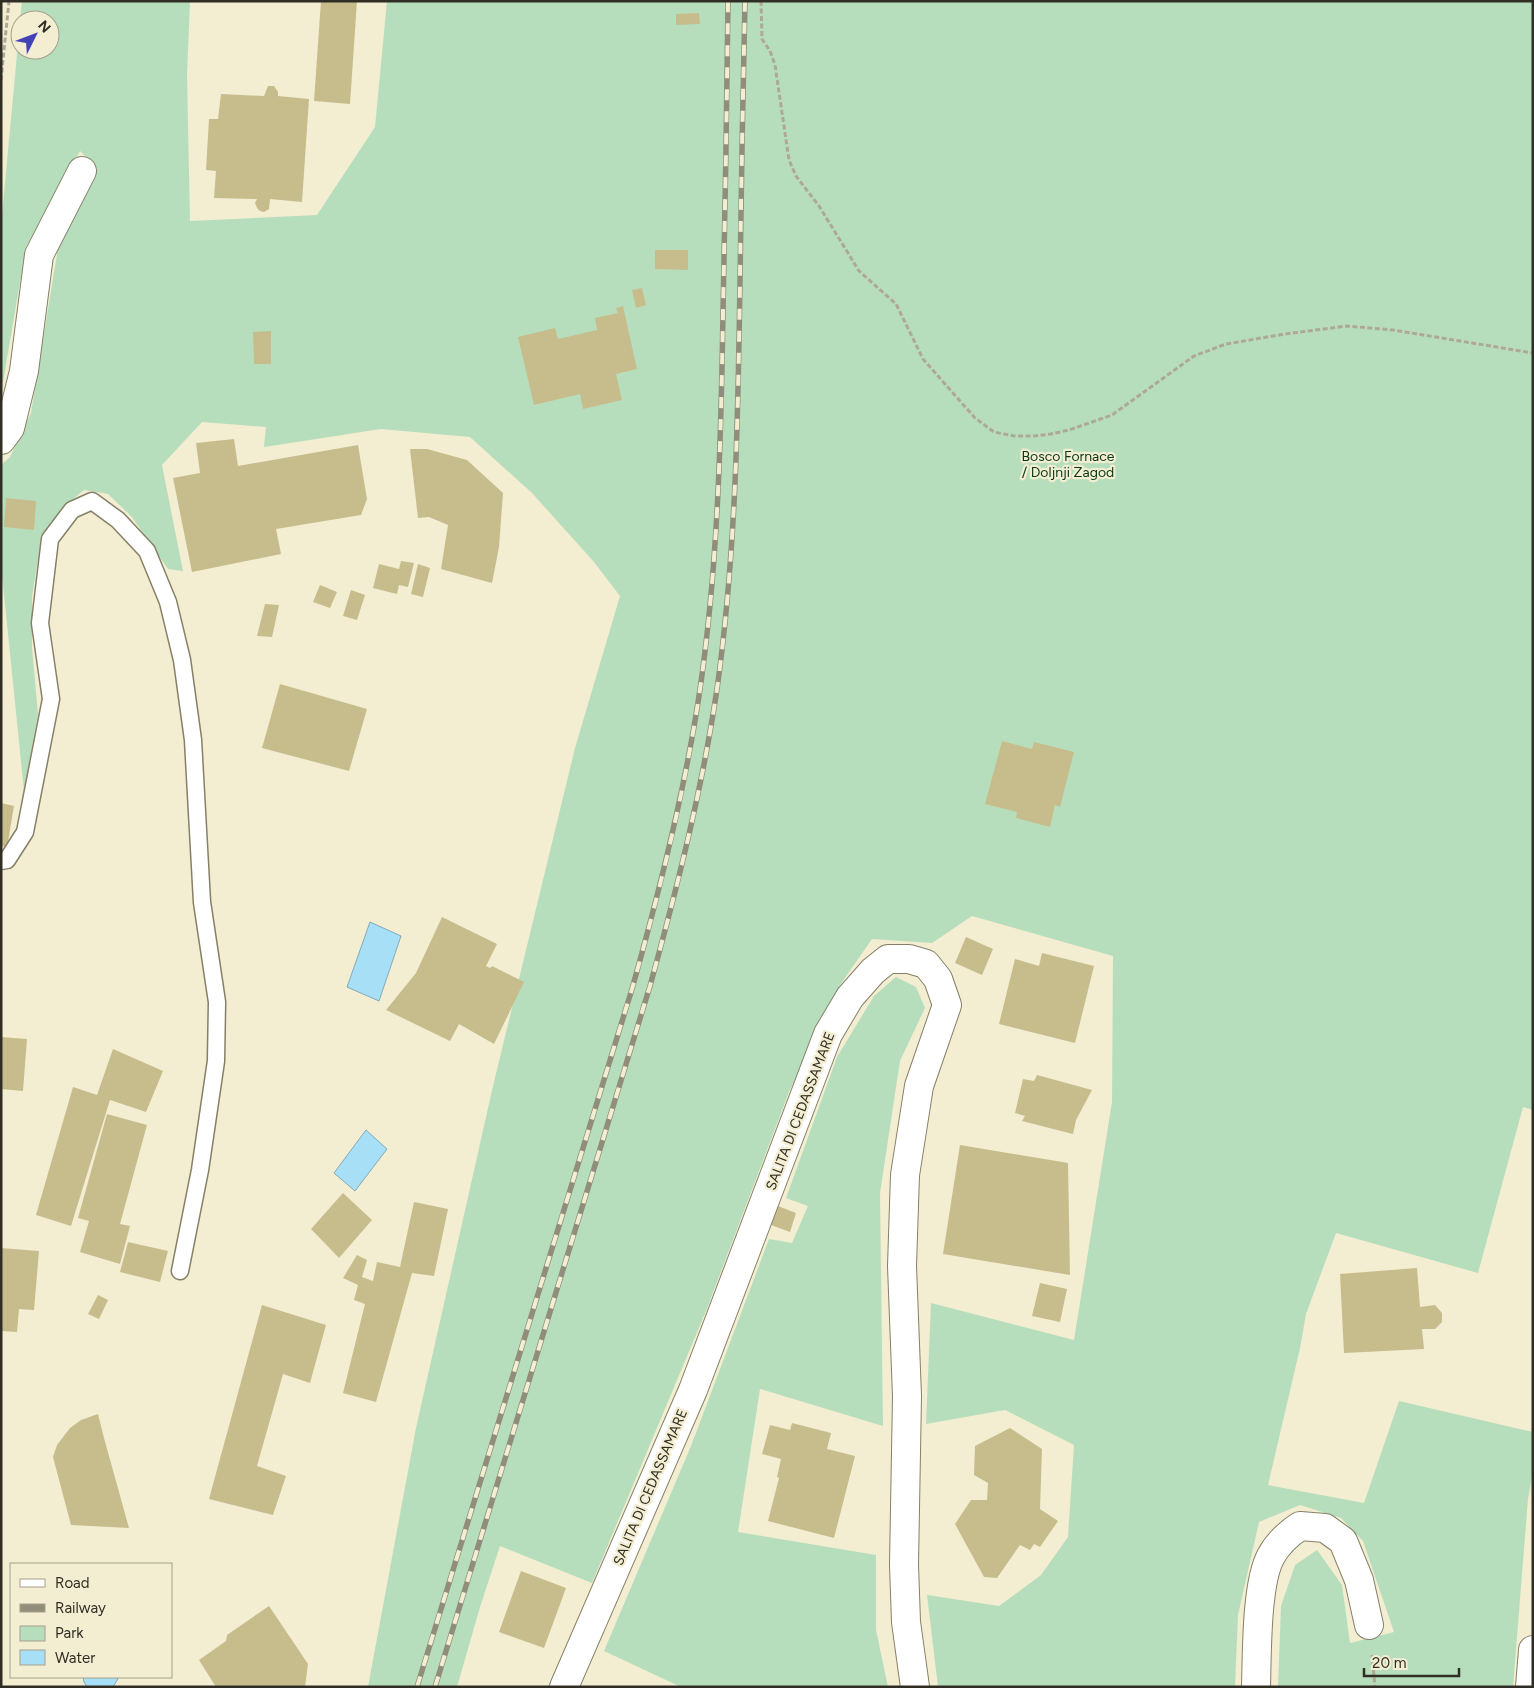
<svg xmlns="http://www.w3.org/2000/svg" width="1534" height="1688" font-family="Figtree,sans-serif">
	<style>
		.green { fill: #b7debc }
		.water { fill: #a7dff7; stroke: #83aab8 }
		.building { fill: #c7bd8c }
		.lines { fill: none; stroke-linecap: round; stroke-linejoin: round }
		.lane-casing { stroke: #858067; stroke-width: 19 }
		.street-casing { stroke: #858067; stroke-width: 30 }
		.path { stroke: #aea994; stroke-width: 3; stroke-dasharray: 5 2.5; stroke-linecap: butt }
		.lane { stroke: #fff; stroke-width: 16 }
		.street { stroke: #fff; stroke-width: 28 }
		.rail-casing { stroke: #918d7b; stroke-width: 5.5 }
		.rail { stroke: #f3edd2; stroke-width: 4; stroke-dasharray: 11; stroke-linecap: butt }
		.labels { text-anchor: middle; stroke-width: 4.5; stroke-linejoin: round; paint-order: stroke }
		.park-label { font-size: 14px; fill: #073715; stroke: #f3edd2 }
		.street-label { font-size: 14px; fill: #302e24; stroke: #f3edd2 }
	</style>
	<rect width="100%" height="100%" fill="#f3edd2"/>
	<path class="green" d="M 22,1 L 190,1 L 187,75 L 190,221 L 317,215 L 375,127 L 387,1 L 1533,1 L 1533,1110 L 1523,1107 L 1478,1273 L 1336,1233 L 1306,1314 L 1300,1348 L 1268,1485 L 1364,1503 L 1399,1401 L 1533,1432 L 1533,1471 L 1528,1499 L 1513,1687 L 1278,1687 L 1281,1606 L 1295,1565 L 1317,1550 L 1342,1585 L 1350,1643 L 1394,1632 L 1363,1541 L 1341,1518 L 1300,1505 L 1259,1522 L 1238,1615 L 1235,1687 L 938,1687 L 927,1595 L 999,1606 L 1041,1575 L 1068,1537 L 1074,1445 L 1005,1410 L 926,1424 L 931,1303 L 1074,1340 L 1112,1102 L 1113,956 L 972,916 L 932,943 L 872,939 L 840,985 L 789,1092 L 706,1311 L 592,1583 L 500,1546 L 480,1607 L 457,1687 L 368,1687 L 416,1428 L 493,1086 L 575,748 L 620,596 L 594,562 L 532,493 L 470,437 L 381,429 L 264,447 L 266,427 L 202,422 L 162,465 L 183,571 L 168,569 L 132,517 L 108,494 L 84,490 L 61,509 L 41,539 L 32,597 L 32,648 L 38,714 L 24,791 L 1,565 L 1,465 L 10,457 L 31,413 L 58,248 L 97,168 L 80,151 L 26,247 L 1,394 L 1,226 L 20,22 L 20,50 L 50,50 L 50,20 L 20,20 Z
		M 896,977 L 916,987 L 925,1008 L 900,1061 L 880,1193 L 883,1426 L 760,1389 L 738,1532 L 876,1555 L 876,1630 L 888,1687 L 681,1687 L 604,1651 L 691,1446 L 769,1239 L 792,1243 L 808,1206 L 786,1198 L 837,1057 L 874,996 Z"/>
	<path class="water" d="M 370,922 L 401,936 L 379,1001 L 347,987 Z
		M 366,1130 L 387,1149 L 355,1191 L 334,1173 Z
		M 83,1677 L 119,1677 L 113,1687 L 87,1687 L 84,1682 Z"/>
	<path class="building" d="M 321,1 L 357,1 L 350,104 L 314,101 Z
		M 699,13 L 700,24 L 676,25 L 676,14 Z
		M 268,86 L 274,86 L 278,92 L 278,96 L 309,99 L 302,202 L 270,199 L 269,209 L 264,212 L 260,211 L 257,208 L 255,203 L 257,199 L 214,198 L 216,171 L 206,170 L 209,119 L 218,119 L 221,94 L 264,96 Z
		M 655,250 L 688,250 L 688,270 L 655,269 Z
		M 642,288 L 646,305 L 636,308 L 632,290 Z
		M 623,306 L 637,369 L 616,374 L 622,400 L 583,409 L 580,394 L 534,405 L 518,337 L 555,328 L 558,339 L 597,330 L 595,318 L 618,313 L 616,308 Z
		M 271,331 L 271,364 L 254,364 L 253,332 Z
		M 234,439 L 238,466 L 358,445 L 367,499 L 361,515 L 276,529 L 281,554 L 192,572 L 173,478 L 200,473 L 196,443 Z
		M 410,449 L 427,449 L 467,460 L 503,493 L 499,547 L 492,583 L 441,569 L 448,525 L 429,517 L 418,518 Z
		M 6,498 L 36,501 L 34,530 L 4,527 Z
		M 401,561 L 414,563 L 408,587 L 399,585 L 397,594 L 373,588 L 379,564 L 399,569 Z
		M 418,564 L 430,568 L 423,597 L 411,594 Z
		M 320,585 L 337,592 L 330,608 L 313,602 Z
		M 351,590 L 365,595 L 357,620 L 343,616 Z
		M 265,604 L 279,605 L 272,637 L 257,636 Z
		M 280,684 L 367,709 L 349,771 L 262,748 Z
		M 1002,741 L 1032,749 L 1034,742 L 1074,752 L 1060,807 L 1055,805 L 1050,827 L 1016,818 L 1017,812 L 985,804 Z
		M 1,803 L 14,806 L 7,848 L 1,845 Z
		M 442,917 L 497,944 L 486,966 L 490,968 L 492,966 L 524,982 L 494,1044 L 459,1024 L 450,1041 L 386,1010 L 416,973 Z
		M 966,937 L 993,949 L 982,975 L 955,963 Z
		M 1042,953 L 1094,966 L 1075,1043 L 999,1024 L 1015,959 L 1039,966 Z
		M 1,1037 L 27,1039 L 23,1091 L 1,1089 Z
		M 113,1049 L 163,1071 L 146,1112 L 110,1100 L 71,1226 L 36,1215 L 73,1087 L 97,1095 Z
		M 1037,1075 L 1092,1090 L 1076,1120 L 1073,1134 L 1022,1121 L 1025,1116 L 1015,1113 L 1023,1079 L 1034,1081 Z
		M 107,1114 L 147,1125 L 120,1224 L 130,1226 L 120,1264 L 80,1252 L 89,1221 L 78,1218 Z
		M 960,1145 L 1068,1163 L 1070,1275 L 943,1254 Z
		M 343,1193 L 372,1220 L 339,1258 L 311,1229 Z
		M 414,1202 L 448,1209 L 434,1276 L 412,1273 L 376,1402 L 343,1393 L 365,1304 L 354,1300 L 358,1285 L 343,1278 L 357,1255 L 367,1260 L 362,1277 L 373,1281 L 377,1262 L 400,1267 Z
		M 778,1206 L 796,1213 L 790,1232 L 771,1225 Z
		M 128,1242 L 168,1251 L 160,1282 L 120,1272 Z
		M 1,1248 L 39,1251 L 34,1310 L 19,1309 L 17,1332 L 1,1331 Z
		M 1417,1268 L 1420,1307 L 1435,1305 L 1442,1313 L 1442,1322 L 1435,1329 L 1422,1329 L 1424,1349 L 1344,1353 L 1340,1274 Z
		M 1040,1283 L 1067,1289 L 1060,1322 L 1032,1316 Z
		M 98,1295 L 108,1300 L 99,1319 L 88,1314 Z
		M 262,1305 L 326,1325 L 310,1383 L 283,1374 L 257,1466 L 286,1476 L 273,1515 L 209,1499 Z
		M 98,1414 L 104,1438 L 129,1528 L 71,1525 L 53,1457 L 57,1445 L 70,1428 L 81,1420 Z
		M 792,1423 L 831,1433 L 827,1449 L 855,1456 L 834,1538 L 768,1521 L 779,1478 L 777,1477 L 781,1459 L 762,1454 L 770,1425 L 790,1430 Z
		M 1010,1428 L 1042,1449 L 1040,1509 L 1058,1521 L 1040,1547 L 1034,1544 L 1030,1550 L 1020,1545 L 997,1578 L 984,1577 L 955,1524 L 971,1500 L 987,1500 L 988,1483 L 974,1475 L 975,1446 Z
		M 521,1571 L 566,1588 L 544,1648 L 499,1632 Z
		M 269,1606 L 308,1664 L 305,1687 L 216,1687 L 199,1660 L 226,1641 L 227,1635 Z"/>
	<g class="lines">
		<defs>
			<path id="lane" d="M 1,861 L 7,860 L 25,832 L 51,699 L 40,623 L 50,539 L 72,510 L 92,501 L 118,520 L 147,551 L 168,602 L 182,660 L 193,740 L 202,902 L 217,1002 L 216,1061 L 200,1170 L 180,1271"/>
			<path id="street" d="M 1,440 L 10,428 L 24,371 L 39,255 L 82,171
				M 564,1687 L 693,1390 L 828,1034 L 850,997 L 873,971 L 888,959 L 909,959 L 926,964 L 938,979 L 947,1005 L 919,1086 L 905,1175 L 902,1266 L 907,1396 L 904,1565 L 906,1622 L 915,1687
				M 1256,1687 C 1257,1655 1256,1583 1271,1556 C 1278,1543 1288,1534 1300,1526 L 1325,1528 L 1343,1541 L 1359,1580 L 1369,1625
				M 1530,1687 L 1533,1650"/>
		</defs>
		<use href="#lane" class="lane-casing"/>
		<use href="#street" class="street-casing"/>
		<path class="path" d="M 761,1 L 762,39 L 770,51 L 775,65 L 789,160 L 796,176 L 819,206 L 859,271 L 896,304 L 923,359 L 975,418 L 994,432 L 1014,436 L 1034,436 L 1051,434 L 1069,430 L 1112,415 L 1194,356 L 1226,344 L 1285,334 L 1347,326 L 1393,330 L 1533,353
			M 1,80 L 9,1
			M 1372,1655 L 1375,1687"/>
		<use href="#lane" class="lane"/>
		<use href="#street" class="street"/>
		<defs>
			<path id="rail" d="M 417,1687 L 632,989 C 659,893 684,795 699,696 C 718,569 721,440 723,312 C 725,208 727,105 728,1
				M 435,1687 L 650,986 C 677,888 702,790 717,689 C 736,554 738,417 740,281 C 741,188 743,94 745,1"/>
		</defs>
		<use href="#rail" class="rail-casing"/>
		<use href="#rail" class="rail"/>
	</g>
	<g class="labels">
		<g class="park-label">
			<text x="1068" y="461">Bosco Fornace<tspan x="1068" dy="16">/ Doljnji Zagod</tspan></text>
		</g>
		<g class="street-label">
			<text transform="translate(800 1111) rotate(-69)" y="5">SALITA DI CEDASSAMARE</text>
			<text transform="translate(650 1487) rotate(-67)" y="5">SALITA DI CEDASSAMARE</text>
		</g>
	</g>
	<rect width="1534" height="1688" fill="none" stroke="#302e24" stroke-width="5"/>
	<rect x="10" y="1563" width="162" height="115" fill="#f3edd2" stroke="#a5a18c"/>
	<rect x="20" y="1579" width="25" height="8" fill="#ffffff" stroke="#a5a18c"/>
	<text x="55" y="1588" font-size="15" fill="#302e24">Road</text>
	<rect x="20" y="1604" width="25" height="8" fill="#918d7b" stroke="#a5a18c"/>
	<text x="55" y="1613" font-size="15" fill="#302e24">Railway</text>
	<rect x="20" y="1626" width="25" height="15" fill="#b7debc" stroke="#a5a18c"/>
	<text x="55" y="1638" font-size="15" fill="#302e24">Park</text>
	<rect x="20" y="1650" width="25" height="15" fill="#a7dff7" stroke="#a5a18c"/>
	<text x="55" y="1663" font-size="15" fill="#302e24">Water</text>
	<g transform="translate(35 35) rotate(48)"><circle r="24" fill="#f3edd2" stroke="#a5a18c"/>
	<path d="M0-4L9 19L0 12L-9 19Z" fill="#4242b7"/>
	<text y="-8" font-size="14" font-weight="bold" text-anchor="middle" fill="#302e24">N</text>
	</g>
	<path d="M1364 1668v8h95v-8" fill="none" stroke="#302e24" stroke-width="2.5"/>
	<text x="1372" y="1668" font-size="15" fill="#302e24" stroke="#f3edd2" stroke-width="4" paint-order="stroke">20 m</text>
</svg>
